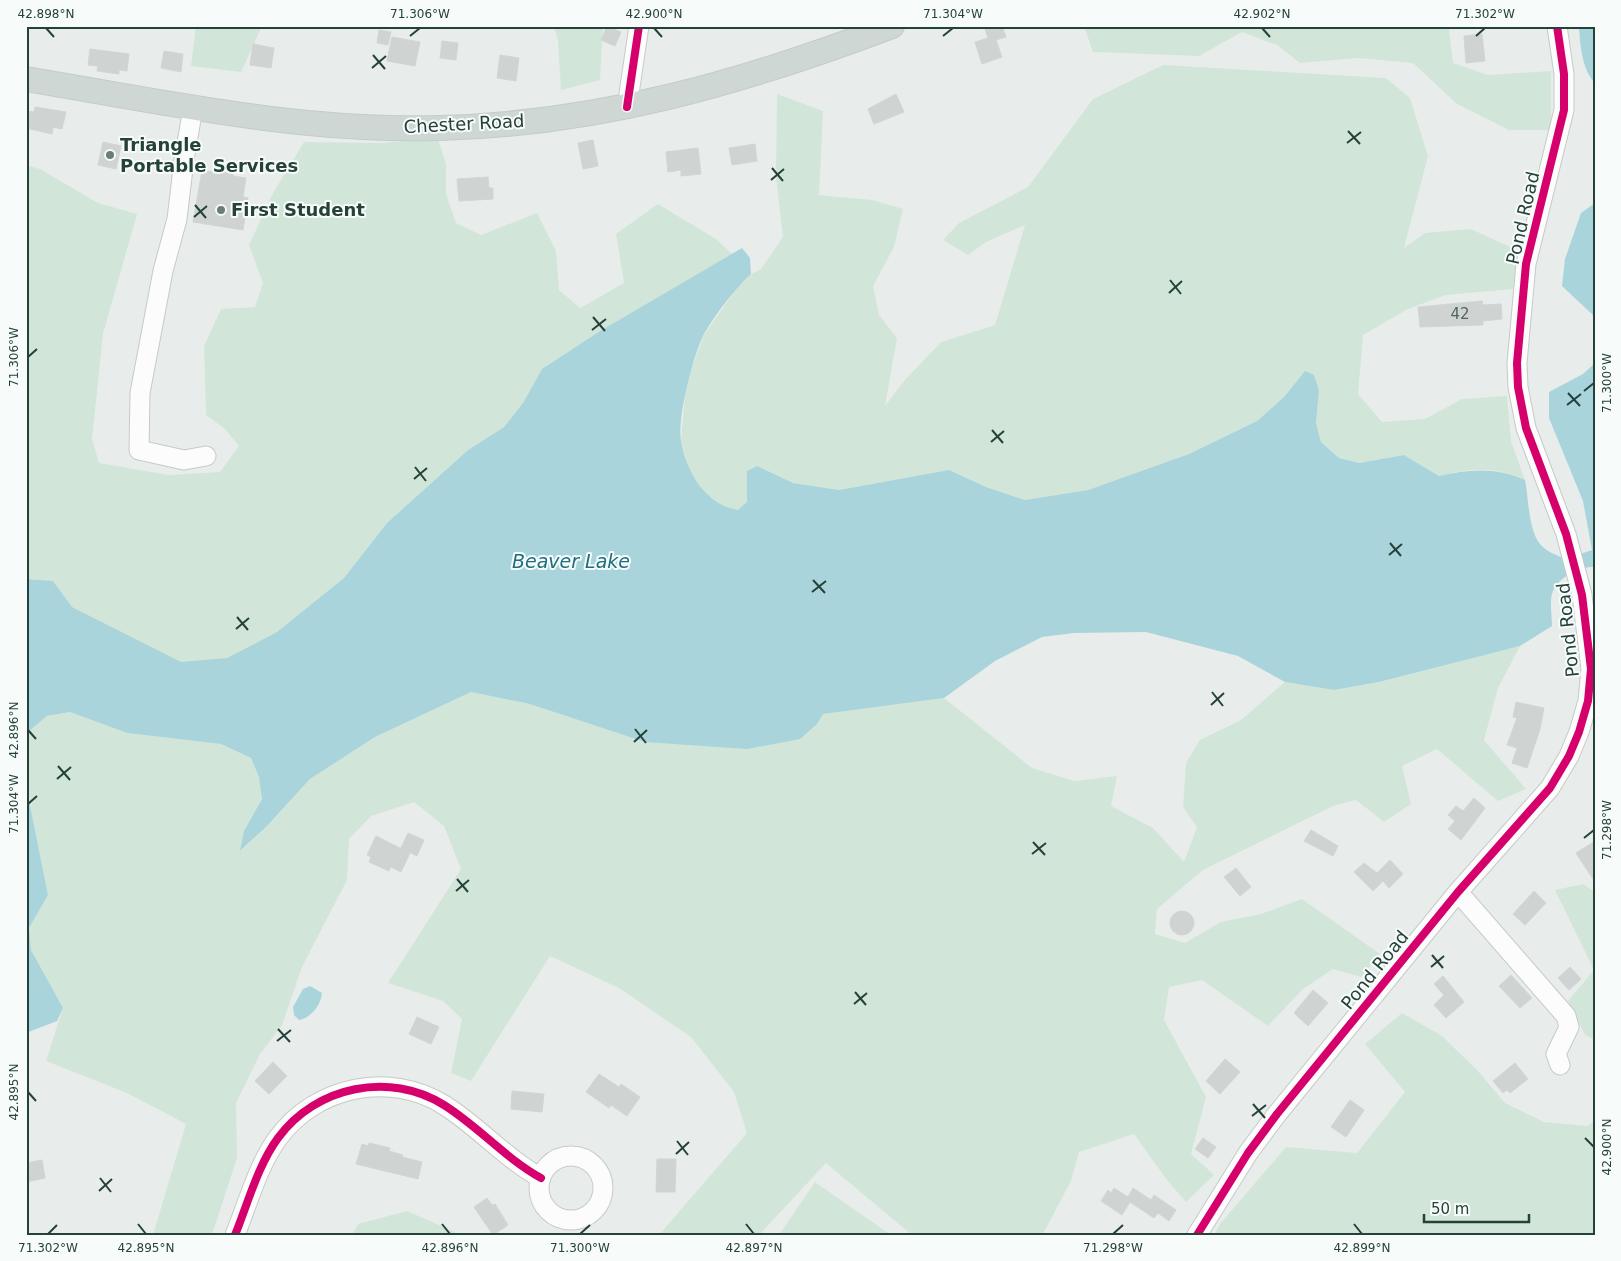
<svg xmlns="http://www.w3.org/2000/svg" width="1621" height="1261" font-family="'DejaVu Sans',sans-serif">
	<style>
		.green { fill: #d1e6d8 }
		.water { fill: #a9d4db }
		.building { fill: #cfd4d2; stroke: #d1d6d4 }
		.lines { fill: none; stroke-linecap: round; stroke-linejoin: round }
		.minor-casing { stroke: #c5cac8; stroke-width: 21 }
		.major-casing { stroke: #c3ccc9; stroke-width: 26 }
		.minor { stroke: #fcfcfc; stroke-width: 19 }
		.major { stroke: #cfd7d5; stroke-width: 24 }
		.cycleway-casing { stroke: #f7fbf9; stroke-width: 11 }
		.cycleway { stroke: #d6006c; stroke-width: 8 }
		.ticks { fill: none; stroke: #24423a; stroke-width: 2 }
		.poi-dot { fill: #697e78; stroke: #f7fbf9; stroke-width: 2 }
		.labels { text-anchor: middle; stroke-width: 4; stroke-linejoin: round; paint-order: stroke }
		.number-label { font-size: 15px; fill: #506761 }
		.street-label { font-size: 18px; fill: #24423a; stroke: #f7fbf9 }
		.poi-label { font-size: 18px; font-weight: bold; fill: #24423a; stroke: #f7fbf9; text-anchor: start }
		.water-label { font-size: 19px; font-style: italic; fill: #1c6f80; stroke: #f7fbf9 }
		.neatline { fill: none; stroke: #24423a; stroke-width: 2 }
		.ticks-label { font-size: 12px; text-anchor: middle; fill: #24423a }
	</style>
	<rect width="100%" height="100%" fill="#e8edeb"/>
	<path class="green" d="M 196,26 L 262,26 L 241,72 L 191,66 Z
		M 554,26 L 603,26 L 600,80 L 561,90 L 558,41 Z
		M 1084,26 L 1458,26 L 1449,30 L 1453,63 L 1488,75 L 1551,71 L 1551,130 L 1509,130 L 1457,104 L 1413,63 L 1358,58 L 1300,63 L 1277,45 L 1242,32 L 1199,56 L 1093,52 Z
		M 1163,65 L 1386,78 L 1410,98 L 1428,156 L 1404,248 L 1425,233 L 1471,229 L 1519,251 L 1513,289 L 1446,295 L 1408,309 L 1363,335 L 1358,394 L 1382,422 L 1425,419 L 1462,399 L 1507,396 L 1511,441 L 1525,480 C 1496,466 1470,468 1439,476 L 1404,455 L 1359,463 L 1339,458 L 1321,442 L 1316,423 L 1319,391 L 1305,371 L 1284,397 L 1257,421 L 1189,454 L 1088,490 L 1025,500 L 986,487 L 949,470 L 839,490 L 793,483 L 757,466 L 747,471 L 747,502 L 738,510 L 725,507 L 707,495 L 690,473 L 681,440 L 686,383 L 704,335 L 736,289 L 751,274 L 761,269 L 783,237 L 776,176 L 777,94 L 823,111 L 819,195 L 872,200 L 903,209 L 894,247 L 873,286 L 879,315 L 897,338 L 885,406 L 904,381 L 941,342 L 995,325 L 1025,225 L 986,242 L 968,255 L 943,240 L 959,223 L 1028,187 L 1093,99 Z
		M 438,139 L 446,164 L 446,194 L 456,223 L 481,235 L 537,213 L 556,251 L 559,290 L 580,308 L 624,283 L 616,234 L 658,204 L 716,239 L 732,254 L 600,331 L 542,369 L 523,403 L 504,427 L 468,450 L 387,523 L 344,578 L 277,632 L 227,658 L 181,663 L 72,607 L 53,581 L 26,579 L 26,165 L 40,169 L 98,203 L 137,214 L 103,334 L 92,439 L 99,463 L 169,475 L 220,472 L 239,446 L 225,429 L 206,415 L 204,346 L 221,309 L 255,307 L 263,283 L 249,245 L 273,193 L 304,142 L 380,143 Z
		M 1520,646 L 1498,688 L 1484,740 L 1526,789 L 1498,801 L 1437,749 L 1402,766 L 1411,804 L 1384,822 L 1356,800 L 1333,806 L 1203,870 L 1157,909 L 1155,934 L 1185,943 L 1221,922 L 1261,914 L 1302,899 L 1380,954 L 1361,977 L 1333,969 L 1303,989 L 1268,1026 L 1202,980 L 1169,987 L 1164,1020 L 1206,1097 L 1191,1154 L 1214,1175 L 1186,1202 L 1167,1180 L 1134,1134 L 1079,1152 L 1071,1181 L 1044,1232 L 1036,1235 L 912,1235 L 826,1163 L 759,1235 L 659,1235 L 747,1133 L 734,1092 L 691,1037 L 619,988 L 550,956 L 471,1081 L 451,1073 L 462,1019 L 443,1001 L 388,983 L 461,869 L 444,826 L 414,802 L 371,816 L 349,839 L 347,880 L 302,967 L 282,1025 L 260,1054 L 236,1103 L 237,1158 L 212,1235 L 153,1235 L 186,1124 L 127,1093 L 46,1061 L 63,1008 L 31,950 L 29,928 L 48,895 L 26,785 L 28,732 L 47,716 L 70,712 L 127,733 L 221,744 L 251,758 C 256,770 265,787 261,800 C 255,820 242,826 241,851 L 266,827 L 310,779 L 375,737 L 471,692 L 530,704 L 817,724 L 822,714 L 944,698 L 1032,768 L 1074,781 L 1117,776 L 1111,806 L 1153,828 L 1184,862 L 1197,827 L 1183,807 L 1186,763 L 1200,740 L 1241,720 L 1285,682 L 1334,690 L 1379,682 Z
		M 1583,884 L 1595,892 L 1595,1040 L 1585,1035 L 1568,1001 L 1594,970 L 1555,890 Z
		M 1402,1013 L 1442,1036 L 1477,1070 L 1505,1103 L 1544,1122 L 1588,1126 L 1595,1120 L 1595,1235 L 1214,1235 L 1220,1224 L 1286,1147 L 1357,1153 L 1405,1092 L 1365,1044 Z
		M 815,1182 L 891,1235 L 779,1235 Z
		M 407,1211 L 453,1231 L 456,1235 L 352,1235 L 358,1224 Z"/>
	<path class="water" d="M 1579,26 L 1595,26 L 1595,83 C 1582,70 1580,44 1579,26 Z
		M 1595,203 L 1595,317 L 1562,286 L 1565,259 L 1581,213 Z
		M 742,248 L 750,258 L 751,274 C 733,291 717,312 704,334 C 693,355 677,418 681,441 C 687,473 705,504 738,510 L 747,502 L 747,471 L 757,466 L 793,483 L 839,490 L 949,470 L 986,487 L 1025,500 L 1088,490 L 1189,454 L 1257,421 L 1284,397 L 1305,371 L 1314,375 L 1319,391 L 1316,423 L 1321,442 L 1339,458 L 1359,463 L 1404,455 L 1439,476 C 1469,469 1497,467 1525,480 C 1529,499 1528,536 1544,548 C 1550,553 1559,556 1565,559 L 1592,550 L 1583,501 L 1549,418 L 1549,392 L 1583,374 L 1595,363 L 1595,567 C 1580,566 1560,576 1553,591 C 1549,599 1552,616 1552,626 L 1520,646 L 1379,682 L 1334,690 L 1285,682 L 1238,656 L 1146,632 L 1074,633 L 1042,637 L 995,661 L 944,698 L 823,714 L 817,724 L 800,739 L 747,749 L 645,742 L 530,704 L 471,692 L 375,737 L 310,779 L 266,827 L 240,851 L 244,831 L 262,799 L 259,777 L 251,758 L 221,744 L 127,733 L 70,712 L 47,716 L 28,732 L 26,740 L 26,579 L 53,581 L 72,607 L 181,662 L 227,658 L 277,632 L 344,578 L 387,523 L 468,450 L 504,427 L 523,403 L 542,369 L 600,331 Z
		M 26,785 L 48,895 L 29,928 L 31,950 L 63,1008 L 57,1021 L 26,1033 Z
		M 310,986 L 322,993 C 321,1005 311,1018 299,1020 L 294,1015 L 293,1007 L 303,989 Z"/>
	<path class="building" d="M 607,26 L 621,32 L 615,46 L 601,40 Z
		M 984,26 L 1002,26 L 1006,37 L 996,40 L 1002,57 L 982,64 L 975,42 L 988,38 Z
		M 379,30 L 391,32 L 388,45 L 377,43 Z
		M 1482,34 L 1485,61 L 1466,63 L 1464,36 Z
		M 392,37 L 420,42 L 415,66 L 387,61 Z
		M 442,41 L 458,43 L 456,60 L 440,58 Z
		M 253,44 L 274,48 L 271,68 L 250,65 Z
		M 90,49 L 129,54 L 127,71 L 119,70 L 119,74 L 97,71 L 98,66 L 88,65 Z
		M 164,51 L 183,54 L 181,72 L 161,68 Z
		M 500,55 L 519,58 L 516,81 L 497,78 Z
		M 896,94 L 904,112 L 874,124 L 868,109 Z
		M 35,107 L 66,112 L 62,129 L 53,127 L 52,134 L 26,128 L 26,111 L 34,112 Z
		M 593,140 L 598,166 L 583,169 L 578,143 Z
		M 103,142 L 121,146 L 116,169 L 98,165 Z
		M 755,144 L 757,161 L 732,165 L 729,148 Z
		M 698,148 L 701,174 L 681,176 L 681,170 L 668,172 L 666,152 Z
		M 202,171 L 233,173 L 233,176 L 246,178 L 243,197 L 248,198 L 243,230 L 193,222 Z
		M 488,177 L 489,188 L 493,188 L 493,199 L 459,201 L 457,179 Z
		M 1482,301 L 1483,305 L 1501,304 L 1502,319 L 1483,321 L 1483,325 L 1420,327 L 1418,307 Z
		M 1516,702 L 1544,708 L 1540,729 L 1527,768 L 1512,763 L 1517,748 L 1507,745 L 1517,718 L 1513,717 Z
		M 1474,798 L 1485,808 L 1461,840 L 1448,829 L 1455,821 L 1448,815 L 1456,806 L 1463,811 Z
		M 1311,830 L 1338,846 L 1333,856 L 1304,841 Z
		M 408,833 L 424,840 L 417,856 L 401,848 Z
		M 376,836 L 410,853 L 401,872 L 391,867 L 389,871 L 369,862 L 371,857 L 367,855 Z
		M 1595,841 L 1595,882 L 1576,853 Z
		M 1390,860 L 1403,874 L 1389,888 L 1383,881 L 1373,891 L 1354,872 L 1364,863 L 1377,873 Z
		M 1236,868 L 1251,887 L 1240,896 L 1224,877 Z
		M 1534,891 L 1546,903 L 1525,925 L 1513,914 Z
		M1170 923a12 12 0 1 1 24 0a12 12 0 1 1-24 0Z
		M 1570,967 L 1581,979 L 1569,990 L 1558,978 Z
		M 1511,975 L 1532,998 L 1520,1008 L 1499,986 Z
		M 1443,976 L 1464,1002 L 1446,1018 L 1434,1005 L 1444,995 L 1434,984 Z
		M 1313,990 L 1328,1003 L 1308,1026 L 1294,1013 Z
		M 417,1017 L 439,1027 L 431,1044 L 409,1034 Z
		M 1225,1059 L 1240,1072 L 1220,1094 L 1206,1081 Z
		M 273,1062 L 287,1076 L 269,1094 L 255,1081 Z
		M 1515,1063 L 1528,1079 L 1510,1093 L 1507,1090 L 1503,1093 L 1493,1081 Z
		M 599,1074 L 619,1087 L 621,1084 L 640,1097 L 627,1116 L 611,1105 L 609,1108 L 586,1092 Z
		M 512,1091 L 544,1094 L 542,1112 L 511,1109 Z
		M 1350,1100 L 1364,1110 L 1346,1137 L 1331,1127 Z
		M 1203,1138 L 1216,1147 L 1208,1158 L 1195,1149 Z
		M 369,1143 L 390,1148 L 389,1151 L 403,1155 L 402,1157 L 422,1162 L 418,1179 L 356,1164 L 362,1144 L 368,1146 Z
		M 657,1159 L 676,1159 L 675,1192 L 656,1192 Z
		M 42,1160 L 45,1178 L 26,1182 L 26,1163 Z
		M 1114,1188 L 1128,1197 L 1133,1188 L 1151,1200 L 1154,1195 L 1176,1210 L 1169,1221 L 1158,1213 L 1154,1218 L 1130,1202 L 1122,1215 L 1101,1201 L 1108,1190 L 1111,1193 Z
		M 487,1198 L 492,1205 L 495,1204 L 508,1225 L 493,1235 L 474,1207 Z"/>
	<g class="lines">
		<defs>
			<path id="minor" d="M 627,107 L 639,26
				M 193,108 L 184,160 L 177,219 L 163,271 L 140,393 L 139,450 L 184,460 L 206,456
				M 1458,892 L 1566,1016 L 1569,1027 L 1556,1054 L 1560,1065
				M539 1188a32 32 0 1 1 64 0a32 32 0 1 1-64 0Z
				M 235,1235 C 248,1203 258,1165 278,1138 C 316,1086 390,1071 444,1105 C 479,1127 505,1158 541,1178
				M 1197,1235 L 1248,1153 L 1277,1114 L 1458,892 L 1550,788 L 1569,756 L 1579,732 L 1588,701 L 1591,669 L 1582,595 L 1566,534 L 1526,428 L 1518,387 L 1517,363 L 1526,264 L 1564,110 L 1564,74 L 1557,26"/>
			<path id="major" d="M 26,79 C 163,102 300,132 440,128 C 599,124 744,82 892,26"/>
		</defs>
		<use href="#minor" class="minor-casing"/>
		<use href="#major" class="major-casing"/>
		<use href="#minor" class="minor"/>
		<use href="#major" class="major"/>
		<defs>
			<path id="cycleway" d="M 627,107 L 639,26
				M 235,1235 C 248,1203 258,1165 278,1138 C 316,1086 390,1071 444,1105 C 479,1127 505,1158 541,1178
				M 1197,1235 L 1248,1153 L 1277,1114 L 1458,892 L 1550,788 L 1569,756 L 1579,732 L 1588,701 L 1591,669 L 1582,595 L 1566,534 L 1526,428 L 1518,387 L 1517,363 L 1526,264 L 1564,110 L 1564,74 L 1557,26"/>
		</defs>
		<use href="#cycleway" class="cycleway-casing"/>
		<use href="#cycleway" class="cycleway"/>
	</g>
	<path class="ticks" d="M 46,28 L 54,37M 654,28 L 662,37M 1262,28 L 1270,37M 410,36 L 420,28M 943,36 L 953,28M 1476,36 L 1485,28M 373,55 L 385,69M 372,68 L 386,56M 1348,131 L 1360,144M 1347,143 L 1361,132M 772,168 L 783,181M 771,180 L 784,169M 195,205 L 206,218M 194,217 L 207,206M 1170,280 L 1181,294M 1169,293 L 1182,281M 593,317 L 605,331M 592,330 L 606,319M 28,357 L 37,349M 1584,391 L 1594,383M 1568,393 L 1580,406M 1567,405 L 1581,394M 992,430 L 1003,443M 991,442 L 1004,431M 415,467 L 426,481M 414,479 L 427,468M 1390,543 L 1401,556M 1389,555 L 1402,544M 813,580 L 825,593M 812,592 L 826,581M 237,617 L 248,630M 236,629 L 249,618M 1212,692 L 1223,706M 1211,705 L 1224,693M 635,729 L 646,743M 28,730 L 36,739M 634,742 L 647,730M 58,766 L 70,780M 57,779 L 71,767M 28,804 L 37,796M 1584,838 L 1594,830M 1033,842 L 1045,855M 1032,854 L 1046,843M 457,879 L 468,892M 456,891 L 469,880M 1432,955 L 1443,968M 1431,967 L 1444,956M 855,992 L 866,1005M 854,1004 L 867,993M 278,1029 L 290,1042M 277,1041 L 291,1030M 28,1092 L 36,1101M 1253,1104 L 1265,1118M 1252,1116 L 1266,1105M 1585,1138 L 1594,1147M 677,1141 L 688,1155M 676,1154 L 689,1142M 100,1178 L 111,1192M 99,1191 L 112,1179M 138,1224 L 146,1234M 442,1224 L 450,1234M 746,1224 L 754,1234M 1354,1224 L 1362,1234M 48,1234 L 57,1225M 580,1234 L 590,1225M 1113,1234 L 1123,1225"/>
	<g class="poi-dot">
		<circle cx="110" cy="155" r="5"/>
		<circle cx="221" cy="210" r="5"/>
	</g>
	<g class="labels">
		<g class="number-label">
			<text x="1460" y="319">42</text>
		</g>
		<g class="street-label">
			<text transform="translate(464 124) rotate(-3)" y="6">Chester Road</text>
			<text transform="translate(1523 218) rotate(-77)" y="6">Pond Road</text>
			<text transform="translate(1568 630) rotate(-96)" y="6">Pond Road</text>
			<text transform="translate(1375 970) rotate(-51)" y="6">Pond Road</text>
		</g>
		<g class="poi-label">
			<text x="120" y="151">Triangle<tspan x="120" dy="21">Portable Services</tspan></text>
			<text x="231" y="216">First Student</text>
		</g>
		<g class="water-label">
			<text x="571" y="568">Beaver Lake</text>
		</g>
	</g>
	<rect width="1621" height="1261" fill="none" stroke="#f7fbf9" stroke-width="55"/>
	<path d="M1424 1214v8h105v-8" fill="none" stroke="#24423a" stroke-width="2.5"/>
	<text x="1431" y="1214" font-size="15" fill="#24423a" stroke="#f7fbf9" stroke-width="4" paint-order="stroke">50 m</text>
	<rect x="28" y="28" width="1566" height="1206" class="neatline"/>
	<g class="ticks-label">
		<text x="46" y="18">42.898°N</text>
		<text x="420" y="18">71.306°W</text>
		<text x="654" y="18">42.900°N</text>
		<text x="953" y="18">71.304°W</text>
		<text x="1262" y="18">42.902°N</text>
		<text x="1485" y="18">71.302°W</text>
		<text transform="translate(14 357) rotate(-90)" y="4">71.306°W</text>
		<text transform="translate(1607 383) rotate(-90)" y="4">71.300°W</text>
		<text transform="translate(14 730) rotate(-90)" y="4">42.896°N</text>
		<text transform="translate(14 804) rotate(-90)" y="4">71.304°W</text>
		<text transform="translate(1607 830) rotate(-90)" y="4">71.298°W</text>
		<text transform="translate(14 1092) rotate(-90)" y="4">42.895°N</text>
		<text transform="translate(1607 1147) rotate(-90)" y="4">42.900°N</text>
		<text x="48" y="1252">71.302°W</text>
		<text x="146" y="1252">42.895°N</text>
		<text x="450" y="1252">42.896°N</text>
		<text x="580" y="1252">71.300°W</text>
		<text x="754" y="1252">42.897°N</text>
		<text x="1113" y="1252">71.298°W</text>
		<text x="1362" y="1252">42.899°N</text>
	</g>
</svg>
